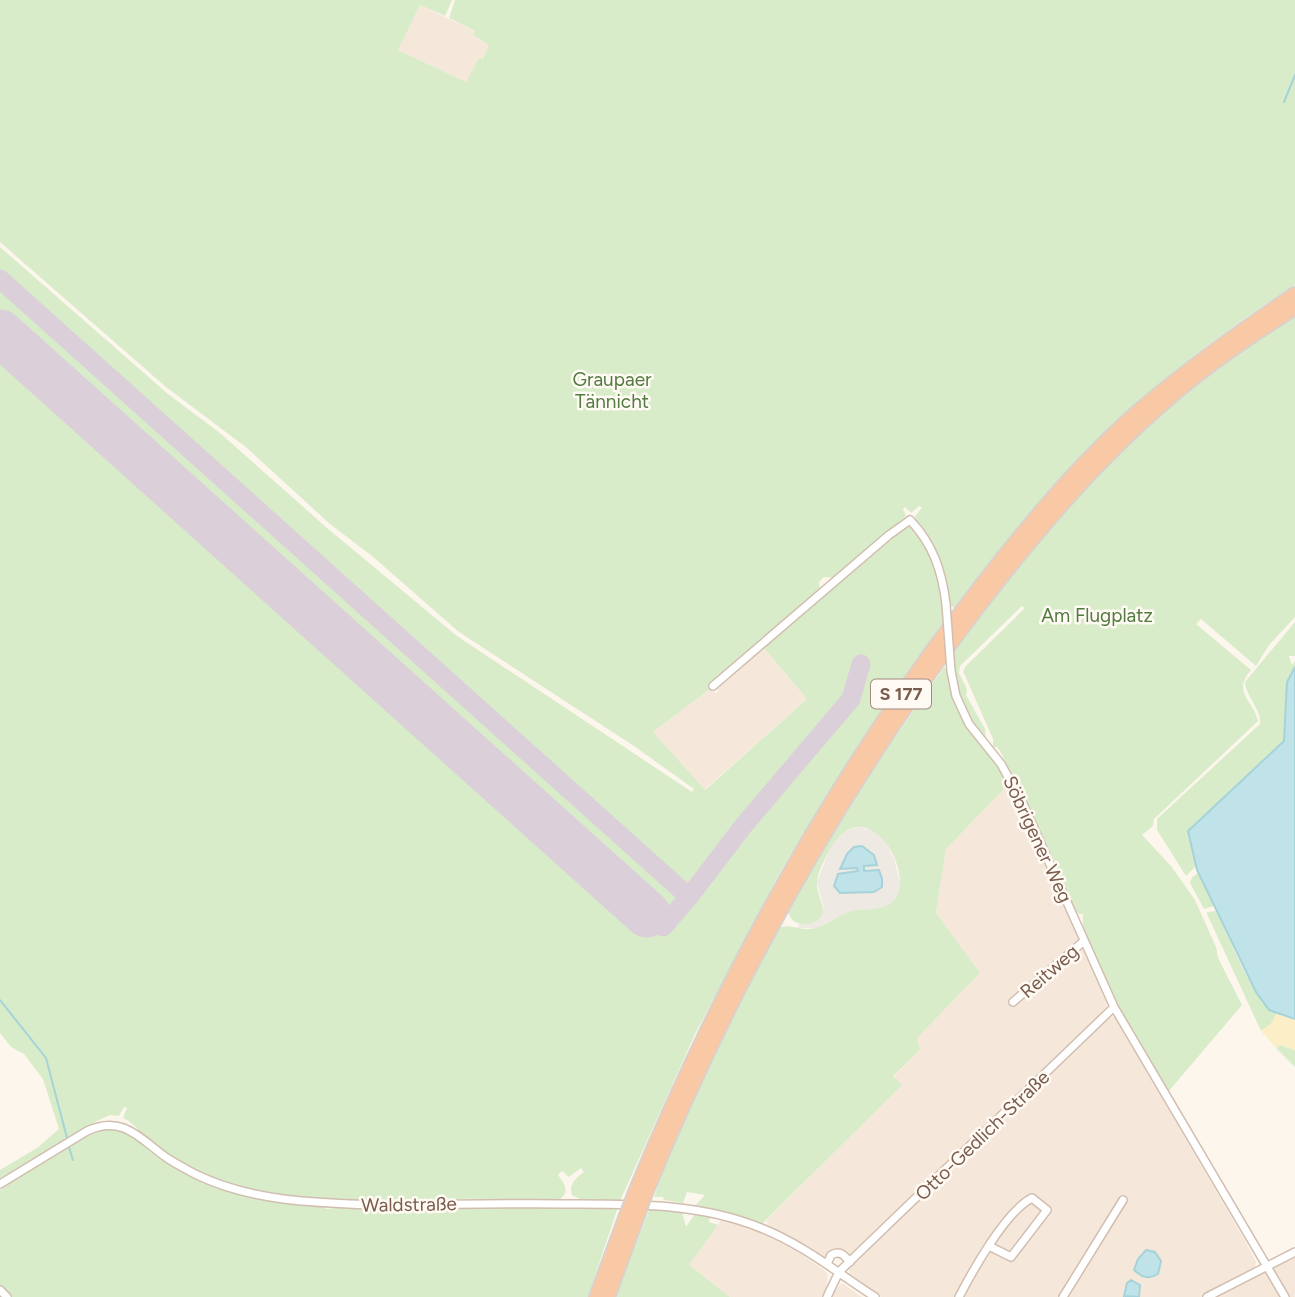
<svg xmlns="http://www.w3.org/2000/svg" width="1295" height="1297" font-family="Figtree,sans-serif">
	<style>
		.residential { fill: #f5e8da }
		.industrial { fill: #efe9e4 }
		.green { fill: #d8ecc9 }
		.sand { fill: #fcefc7 }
		.water { fill: #bfe3e8; stroke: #a5d3da; stroke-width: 2 }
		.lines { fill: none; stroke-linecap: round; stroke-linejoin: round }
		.stream { stroke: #a5d3da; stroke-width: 2 }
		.taxiway { stroke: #dbcfda; stroke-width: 19 }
		.runway { stroke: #dbcfda; stroke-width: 47 }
		.minor-casing { stroke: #d1beb0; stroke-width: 10 }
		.trunk-casing { stroke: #dad1cd; stroke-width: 16 }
		.minor { stroke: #fff; stroke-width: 7 }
		.trunk { stroke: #f9c8a4; stroke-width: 12 }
		.minor-bridge-casing { stroke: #d1beb0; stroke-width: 10; stroke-linecap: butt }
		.trunk-bridge-casing { stroke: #dad1cd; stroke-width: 16; stroke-linecap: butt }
		.minor-bridge { stroke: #fff; stroke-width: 7 }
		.trunk-bridge { stroke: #f9c8a4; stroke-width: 12 }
		.labels { text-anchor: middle; stroke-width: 5; stroke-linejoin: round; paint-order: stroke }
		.shield { fill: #fffaf3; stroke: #a28b7f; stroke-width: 2 }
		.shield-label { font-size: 18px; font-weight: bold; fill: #7a5c4d }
		.park-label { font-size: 19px; fill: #537a41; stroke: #fffaf3 }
		.street-label { font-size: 19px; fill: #7a5c4d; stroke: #fffaf3 }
	</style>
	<rect width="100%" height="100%" fill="#fdf6ec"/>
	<path class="residential" d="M 420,5 L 476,32 L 474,36 L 490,45 L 482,60 L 479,59 L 466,82 L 398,50 Z
		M 763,647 L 807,699 L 704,790 L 653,732 L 710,689 L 716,693 L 718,691 L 716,685 Z
		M 1009,784 L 1046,861 L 1107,1003 L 1106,1007 L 1100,1013 L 1106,1020 L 1114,1016 L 1244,1239 L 1256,1262 L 1255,1268 L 1259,1275 L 1266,1271 L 1281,1297 L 881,1297 L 850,1275 L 849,1268 L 865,1252 L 860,1247 L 851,1256 L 837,1249 L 824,1257 L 801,1243 L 766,1226 L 768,1223 L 766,1221 L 901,1085 L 893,1077 L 920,1050 L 917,1038 L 980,973 L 936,914 L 946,849 Z
		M 721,1220 L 744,1225 L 787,1244 L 824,1270 L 828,1274 L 827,1284 L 836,1289 L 842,1283 L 862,1297 L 730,1297 L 689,1265 Z
		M 1295,1256 L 1295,1297 L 1288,1297 L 1275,1272 L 1275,1268 L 1280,1263 Z"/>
	<path class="industrial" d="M 857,827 L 873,830 L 881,835 L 887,844 L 894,859 L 900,882 L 898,894 L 891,903 L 881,908 L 832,920 L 817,928 L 798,928 L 799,923 L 808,924 L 824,908 L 817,882 L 830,848 L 841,833 Z"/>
	<path class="green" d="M 0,0 L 452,0 L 445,16 L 420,5 L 398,50 L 466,82 L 479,58 L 483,59 L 489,45 L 473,35 L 475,31 L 449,18 L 455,0 L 1295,0 L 1295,285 C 1217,335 1144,391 1080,457 C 1034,504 994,556 954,608 L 950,605 C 949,576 937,542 916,520 L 915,516 L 922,508 L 919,506 L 911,513 L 905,507 L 903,509 L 906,516 L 835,578 L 824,577 L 819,582 L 820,592 L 708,687 L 710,689 L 653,732 L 705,790 L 807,699 L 763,647 L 905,525 L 910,525 L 922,537 L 938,569 L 942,596 L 943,622 L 857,747 L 782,869 L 695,1034 L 620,1201 L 582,1200 L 572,1195 C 568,1185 576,1178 584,1172 L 581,1168 L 569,1177 L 562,1171 L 558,1175 C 564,1183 571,1192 559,1200 C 526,1200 492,1198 458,1199 C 372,1202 282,1206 201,1173 C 180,1164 160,1149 143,1134 C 136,1128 132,1122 123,1118 L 127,1108 L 124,1107 L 119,1116 L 110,1115 L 97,1121 L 0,1178 L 0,1170 L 37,1148 L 59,1129 L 43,1079 L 24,1054 L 11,1047 L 0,1033 L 0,247 L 168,394 L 220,433 L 327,528 L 457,636 L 692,792 L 694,789 L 634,746 L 459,632 L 372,556 L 330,524 L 247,448 L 166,387 L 0,242 Z
		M 1295,316 L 1295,617 L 1269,645 L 1256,666 L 1201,619 L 1196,624 L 1251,670 C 1231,693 1255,702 1258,721 L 1154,819 L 1153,826 L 1142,835 L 1171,866 L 1195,900 L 1216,947 L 1218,958 L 1242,1005 L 1168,1092 C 1146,1056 1078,952 1083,914 L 1079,914 L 1072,906 L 1059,876 L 1061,874 L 1022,795 L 1024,792 L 1019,789 L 1000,751 L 997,747 L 993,747 L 993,739 L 963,671 L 966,666 L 1025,608 L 1022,606 L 960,666 L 959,673 L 967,689 L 966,695 L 985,729 L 986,739 L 984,740 C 961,708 956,690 953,652 C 999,593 1044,532 1095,477 C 1154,416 1223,362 1295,316 Z
		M 1295,622 L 1295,656 L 1289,656 L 1292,665 L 1295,661 L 1295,667 L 1287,682 L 1284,740 L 1188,831 L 1196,866 L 1186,876 L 1157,830 L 1157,819 L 1260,724 C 1262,710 1246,697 1245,682 Z
		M 944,667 L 947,669 L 948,683 L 953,696 L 1009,784 L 946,849 L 936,913 L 980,973 L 917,1038 L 920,1050 L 893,1076 L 902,1085 L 761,1225 L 694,1207 L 705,1195 L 687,1192 L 683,1203 L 664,1200 L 663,1197 L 654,1197 C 684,1107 732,1016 777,930 C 785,922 797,929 807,929 C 824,929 836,915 852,911 C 867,908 887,912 896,897 C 915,866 860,781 825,859 C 821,867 817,875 817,884 C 817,898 832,914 814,922 C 810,925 803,925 798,923 C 792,921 790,917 788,912 L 804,882 L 877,763 Z
		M 1198,873 L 1214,906 L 1204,909 L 1190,883 L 1192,877 Z
		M 1216,911 C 1229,936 1253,1002 1277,1013 L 1271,1024 L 1261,1031 L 1207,914 L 1207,912 Z
		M 1280,1045 L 1295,1050 L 1295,1067 L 1276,1048 Z
		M 109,1129 C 132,1130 142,1146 159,1158 C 171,1166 184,1173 197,1179 C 235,1197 277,1201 318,1206 L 327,1209 L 343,1207 L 618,1207 L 588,1297 L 12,1297 L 0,1286 L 0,1190 C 35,1168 69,1139 109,1129 Z
		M 650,1208 L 682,1212 L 686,1227 L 695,1214 L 710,1218 L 709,1222 L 718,1225 L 689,1265 L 730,1297 L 615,1297 Z"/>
	<path class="sand" d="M 1277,1013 L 1295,1019 L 1295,1050 L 1280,1045 L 1276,1048 L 1261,1031 L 1271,1024 Z"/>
	<path class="water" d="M 1295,667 L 1295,1019 L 1269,1010 L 1256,992 L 1197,870 L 1188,831 L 1284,741 L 1287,682 Z
		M 862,846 L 874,855 L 877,865 L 864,866 L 864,871 L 879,870 L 882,879 L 882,887 L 874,892 L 840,893 L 834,886 L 838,874 L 858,871 L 857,868 L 840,869 L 847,854 L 854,847 Z
		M 1146,1250 L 1155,1252 L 1161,1261 L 1158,1274 C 1148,1280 1142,1277 1134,1270 L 1138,1259 Z
		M 1131,1280 L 1140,1285 L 1139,1297 L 1124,1296 L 1127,1283 Z"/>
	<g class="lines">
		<path class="stream" d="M 1284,102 L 1295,75
			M 0,1000 L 46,1058 L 67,1138
			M 68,1144 L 73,1160"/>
		<path class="taxiway" d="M 0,279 L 689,897 L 663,927 L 647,914
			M 689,897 L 744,825 L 851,699 L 861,664"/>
		<path class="runway" d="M 0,333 L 647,914"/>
		<defs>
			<path id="minor" d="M 951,671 L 956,696 L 969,724 L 1001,764 L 1024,806 L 1114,1007 L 1285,1297
				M 713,686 L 889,535 L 910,520 C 933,544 942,571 946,604
				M 1013,1002 L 1084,941
				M 0,1184 L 87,1131 C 123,1114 140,1139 167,1158 C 176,1164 186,1169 195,1174 C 250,1201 313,1203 373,1205 C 439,1205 505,1203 571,1204 C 635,1204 700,1203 761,1228 C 802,1244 838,1273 875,1297
				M 827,1264 L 831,1255 C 840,1250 844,1255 850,1262
				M 0,1290 L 7,1297
				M 827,1297 L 839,1272 L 844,1267 L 1114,1007
				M 959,1297 C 973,1270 1006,1211 1032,1198 L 1047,1210 L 1011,1257 L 989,1246
				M 1063,1297 L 1123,1200
				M 1207,1297 L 1295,1252"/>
			<path id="trunk" d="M 635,1192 C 720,985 827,788 963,609 C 1013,543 1066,477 1127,421 C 1179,374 1237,333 1295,294
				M 646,1193 C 731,985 840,788 976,610 C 1033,536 1093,464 1164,403 C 1204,367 1250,337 1295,308
				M 596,1297 L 625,1218
				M 608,1297 L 637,1218"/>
		</defs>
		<use href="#minor" class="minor-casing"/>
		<use href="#trunk" class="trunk-casing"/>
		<use href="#minor" class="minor"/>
		<use href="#trunk" class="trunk"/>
		<defs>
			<path id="minor-bridge" d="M 946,604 L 951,671"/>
			<path id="trunk-bridge" d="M 625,1218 L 635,1192
				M 637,1218 L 646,1193"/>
		</defs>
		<use href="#minor-bridge" class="minor-bridge-casing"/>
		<use href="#trunk-bridge" class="trunk-bridge-casing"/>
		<use href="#minor-bridge" class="minor-bridge"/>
		<use href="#trunk-bridge" class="trunk-bridge"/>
	</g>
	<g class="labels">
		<rect class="shield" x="871" y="679.5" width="60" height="29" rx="5"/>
		<g class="shield-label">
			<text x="901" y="700">S 177</text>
		</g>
		<g class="park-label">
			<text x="612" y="386">Graupaer<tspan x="612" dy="22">Tännicht</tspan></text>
			<text x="1097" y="622">Am Flugplatz</text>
		</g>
		<g class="street-label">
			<text transform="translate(1038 839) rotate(65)" y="7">Söbrigener Weg</text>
			<text transform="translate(1049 971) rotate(-41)" y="7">Reitweg</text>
			<text transform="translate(982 1135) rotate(-44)" y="7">Otto-Gedlich-Straße</text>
			<text transform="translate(409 1204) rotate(-1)" y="7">Waldstraße</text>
		</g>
	</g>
</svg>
